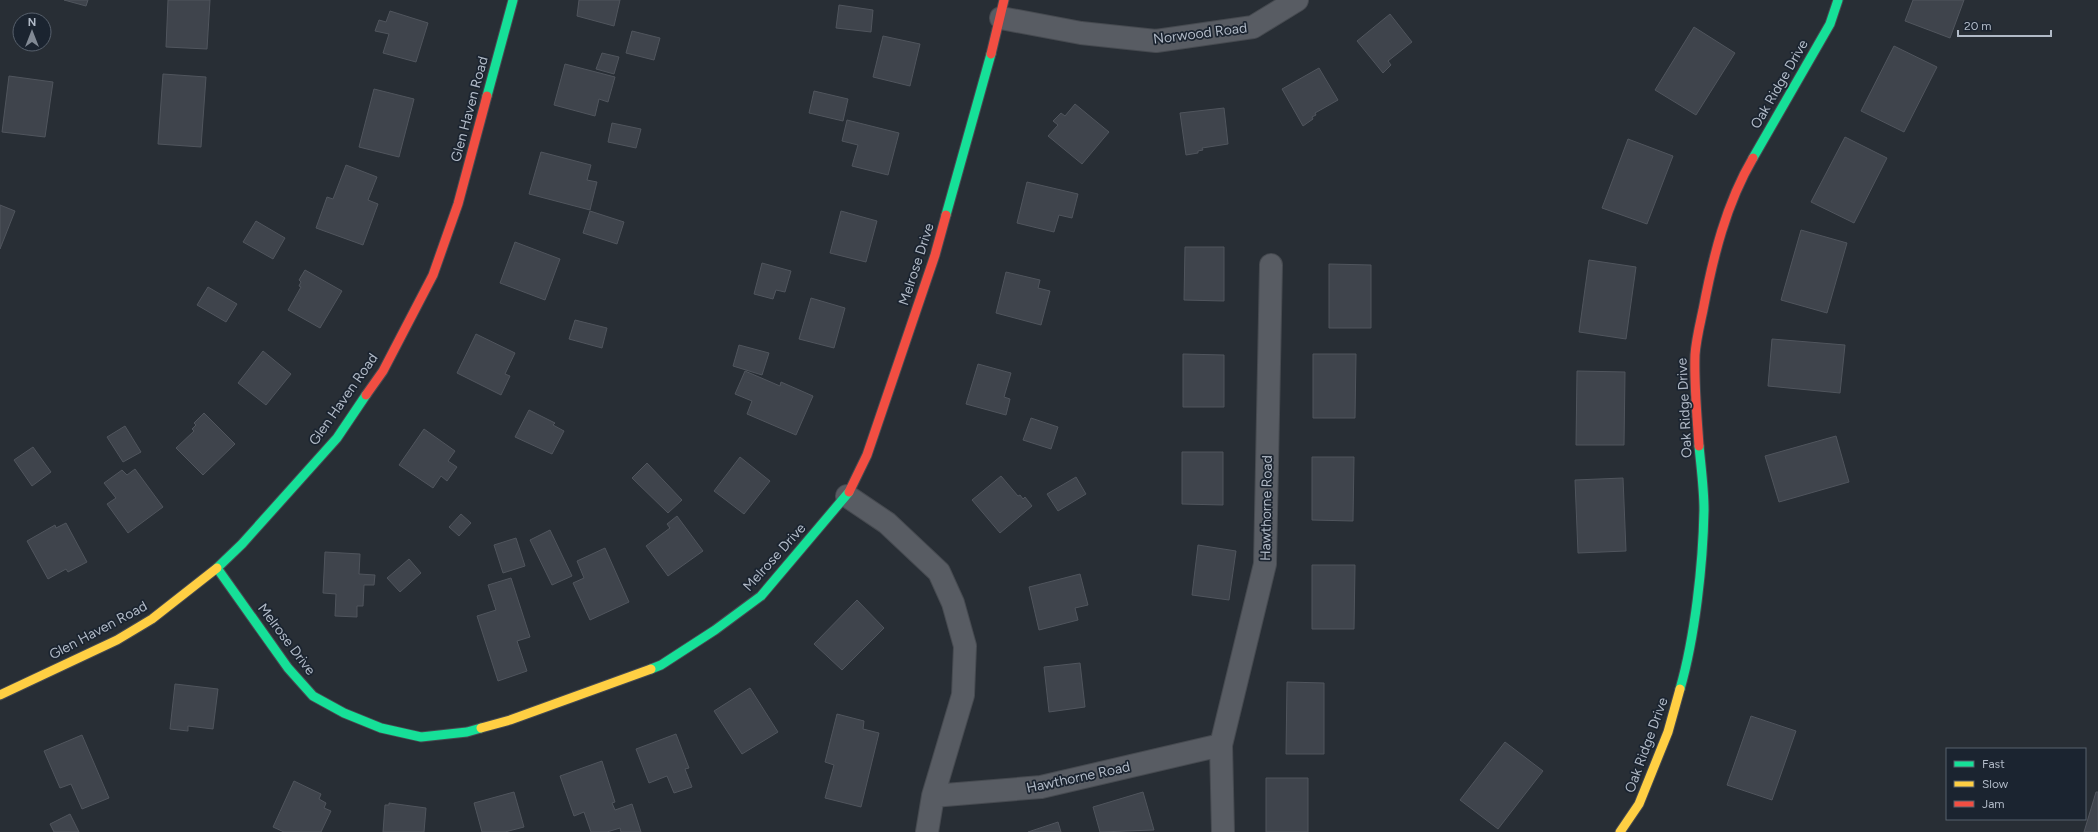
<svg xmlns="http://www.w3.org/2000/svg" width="2098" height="832" font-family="Figtree,sans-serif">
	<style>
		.building { fill: #3f444c; stroke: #50555d }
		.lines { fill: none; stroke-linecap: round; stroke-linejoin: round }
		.street-casing { stroke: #464a50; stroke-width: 24 }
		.fast-casing { stroke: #464a50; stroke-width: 11 }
		.slow-casing { stroke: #464a50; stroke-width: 11 }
		.jam-casing { stroke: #464a50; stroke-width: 11 }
		.street { stroke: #585c63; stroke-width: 22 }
		.fast { stroke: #16e098; stroke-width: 9 }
		.slow { stroke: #ffcf43; stroke-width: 9 }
		.jam { stroke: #f24e42; stroke-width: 9 }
		.labels { text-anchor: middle; stroke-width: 3.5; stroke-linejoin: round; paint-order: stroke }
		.street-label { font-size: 14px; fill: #b1bac7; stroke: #1b2430 }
	</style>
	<rect width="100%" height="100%" fill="#282e35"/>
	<path class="building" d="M 64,0 L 88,0 L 86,6 Z
		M 168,0 L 210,0 L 207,49 L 166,47 Z
		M 579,0 L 620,0 L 614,26 L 577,16 Z
		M 1913,0 L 1964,0 L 1950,38 L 1905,21 Z
		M 839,5 L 873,10 L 871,32 L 836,28 Z
		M 390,11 L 428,23 L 416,62 L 383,53 L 389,34 L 375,31 L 379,20 L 386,22 Z
		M 1390,14 L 1412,42 L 1388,61 L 1391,65 L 1383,73 L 1357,41 Z
		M 1694,27 L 1735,53 L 1696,115 L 1655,90 Z
		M 632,31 L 660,38 L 654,60 L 626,53 Z
		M 883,36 L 920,44 L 910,86 L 873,77 Z
		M 1894,46 L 1937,67 L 1904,132 L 1861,111 Z
		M 602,53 L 619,57 L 614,74 L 596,69 Z
		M 565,64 L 615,77 L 608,102 L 599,99 L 595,116 L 554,105 Z
		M 1319,68 L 1338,100 L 1315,113 L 1316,115 L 1312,117 L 1313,119 L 1303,126 L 1282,89 Z
		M 163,74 L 206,77 L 201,147 L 158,144 Z
		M 9,76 L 53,82 L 45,137 L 2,132 Z
		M 374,89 L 414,99 L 399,157 L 359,147 Z
		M 814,91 L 848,99 L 843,121 L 809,113 Z
		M 1075,104 L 1109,132 L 1082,164 L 1048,136 L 1058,125 L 1053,121 L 1061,113 L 1065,116 Z
		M 1224,108 L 1228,144 L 1202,148 L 1203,150 L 1198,151 L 1198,153 L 1186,155 L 1180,113 Z
		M 847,120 L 899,133 L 888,175 L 852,166 L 858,145 L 842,141 Z
		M 612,123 L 641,129 L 636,148 L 608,142 Z
		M 1845,137 L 1887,158 L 1854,223 L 1811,202 Z
		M 1628,139 L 1673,156 L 1647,224 L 1602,208 Z
		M 541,152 L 591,165 L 587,180 L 597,182 L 590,210 L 529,194 Z
		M 346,165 L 377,177 L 368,200 L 378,204 L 363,245 L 316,228 L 327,197 L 333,199 Z
		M 1027,182 L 1078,194 L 1072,218 L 1059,215 L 1054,232 L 1017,223 Z
		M 0,205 L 15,211 L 0,249 Z
		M 590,211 L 624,222 L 617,244 L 583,233 Z
		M 841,211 L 877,221 L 866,262 L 830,253 Z
		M 256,221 L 285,238 L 273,259 L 243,242 Z
		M 1801,230 L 1847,243 L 1827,313 L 1781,300 Z
		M 515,242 L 560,259 L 545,300 L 500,283 Z
		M 1185,247 L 1224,247 L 1224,301 L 1184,300 Z
		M 1589,260 L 1636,267 L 1626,339 L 1579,332 Z
		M 762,263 L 791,271 L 785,292 L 776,290 L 773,299 L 754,294 Z
		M 1329,264 L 1371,265 L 1371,328 L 1329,328 Z
		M 305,270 L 342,291 L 320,328 L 288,310 L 301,287 L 299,286 L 301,282 L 299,280 Z
		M 1006,272 L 1040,280 L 1038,288 L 1050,291 L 1041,325 L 996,313 Z
		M 208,287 L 237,304 L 226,322 L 197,305 Z
		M 811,298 L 845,308 L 834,348 L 799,339 Z
		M 575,320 L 607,328 L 602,348 L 569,339 Z
		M 476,334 L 515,353 L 505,374 L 510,376 L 501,395 L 457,373 Z
		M 1772,339 L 1845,345 L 1840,393 L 1768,386 Z
		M 739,345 L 769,353 L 762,375 L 733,366 Z
		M 263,351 L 291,374 L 266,405 L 238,383 Z
		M 1183,354 L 1224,355 L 1224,407 L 1183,407 Z
		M 1313,354 L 1356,354 L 1355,418 L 1313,418 Z
		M 978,364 L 1011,373 L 1004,397 L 1010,399 L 1006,415 L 966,404 Z
		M 745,371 L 780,386 L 781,382 L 813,396 L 796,435 L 747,414 L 752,401 L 735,394 Z
		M 1577,371 L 1625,372 L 1624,445 L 1576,445 Z
		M 529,410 L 555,423 L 553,425 L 564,431 L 552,454 L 515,437 Z
		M 204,413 L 235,444 L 203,475 L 176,448 L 194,431 L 192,429 L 196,425 L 194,423 Z
		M 1031,418 L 1058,427 L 1051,449 L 1023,440 Z
		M 125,426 L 141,452 L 123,462 L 107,437 Z
		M 424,429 L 455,451 L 448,461 L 457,467 L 447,481 L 441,476 L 433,488 L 399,465 Z
		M 1836,436 L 1849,482 L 1779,502 L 1765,456 Z
		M 33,447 L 51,472 L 32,486 L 14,460 Z
		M 1182,452 L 1223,452 L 1223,505 L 1182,504 Z
		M 740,457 L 770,481 L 744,514 L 714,491 Z
		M 1312,457 L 1354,457 L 1353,521 L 1312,520 Z
		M 647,463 L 682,500 L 668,513 L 632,478 Z
		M 135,469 L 163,507 L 128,533 L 107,504 L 116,498 L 104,483 L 122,470 L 127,475 Z
		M 1001,476 L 1018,496 L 1020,495 L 1023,499 L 1025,497 L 1032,506 L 1000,533 L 972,500 Z
		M 1076,477 L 1086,494 L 1058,511 L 1047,494 Z
		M 1623,478 L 1626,551 L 1578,553 L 1575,480 Z
		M 461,514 L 471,523 L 459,536 L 449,527 Z
		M 677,516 L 703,551 L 668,576 L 646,546 L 670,528 L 667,524 Z
		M 66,523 L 87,562 L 68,572 L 66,569 L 48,579 L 27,541 L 55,525 L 56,528 Z
		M 550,530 L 572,576 L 552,585 L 530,540 Z
		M 516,538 L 525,566 L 503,573 L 494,545 Z
		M 1198,545 L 1236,551 L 1229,600 L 1192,595 Z
		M 605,548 L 629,602 L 590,620 L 573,583 L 584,578 L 577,561 Z
		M 325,552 L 360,554 L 359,574 L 375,575 L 374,585 L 364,585 L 363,606 L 357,606 L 357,617 L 335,616 L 336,594 L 323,593 Z
		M 409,559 L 421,573 L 400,592 L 387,578 Z
		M 1312,565 L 1355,565 L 1354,629 L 1312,629 Z
		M 1080,574 L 1088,605 L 1075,608 L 1078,620 L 1039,630 L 1029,587 Z
		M 511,578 L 530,637 L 517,641 L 527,671 L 498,681 L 477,616 L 496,610 L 488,585 Z
		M 857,600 L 884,628 L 842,670 L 814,644 Z
		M 1080,663 L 1085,707 L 1049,712 L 1044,667 Z
		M 1287,682 L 1324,683 L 1324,754 L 1286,754 Z
		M 175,684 L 218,689 L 213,729 L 188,726 L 188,731 L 170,729 Z
		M 750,688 L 778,732 L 742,754 L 714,711 Z
		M 837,714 L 864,721 L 863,729 L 879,733 L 861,807 L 825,798 L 834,765 L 825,762 Z
		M 1751,716 L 1796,731 L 1772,800 L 1727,785 Z
		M 676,734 L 689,768 L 685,769 L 692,787 L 674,793 L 667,776 L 649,783 L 636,749 Z
		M 82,735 L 109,798 L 82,809 L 71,784 L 60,788 L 44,751 Z
		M 1505,742 L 1543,771 L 1498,829 L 1460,800 Z
		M 602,761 L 615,802 L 612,803 L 615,810 L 632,804 L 641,832 L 621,832 L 620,828 L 607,832 L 591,832 L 584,812 L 574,816 L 560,776 Z
		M 1266,778 L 1308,778 L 1308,832 L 1266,832 Z
		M 294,781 L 321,794 L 319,799 L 326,803 L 324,808 L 331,811 L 321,832 L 284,832 L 273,827 Z
		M 514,792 L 524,827 L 505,832 L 482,832 L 474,803 Z
		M 1143,792 L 1154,830 L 1100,832 L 1093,807 Z
		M 2096,792 L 2098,792 L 2098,832 L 2084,832 Z
		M 389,803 L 426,808 L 424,832 L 383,832 L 385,805 L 389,805 Z
		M 70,814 L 79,832 L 54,832 L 50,824 Z
		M 1058,822 L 1061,832 L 1028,832 Z"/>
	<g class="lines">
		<defs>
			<path id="street" d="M 1001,18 L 1081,33 L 1156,41 L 1253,27 L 1297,0
				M 847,496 L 887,523 L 939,572 L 953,603 L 965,646 L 963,695 L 933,796 L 927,832
				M 933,796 L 1041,787 L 1221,745
				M 1223,832 L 1221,745 L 1265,564 L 1271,265"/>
			<path id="fast" d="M 487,96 L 513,0
				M 1753,158 L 1830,24 L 1838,0
				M 946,215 L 991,54
				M 217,568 L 288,668 L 313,696 L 344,713 L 381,728 L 421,737 L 467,732 L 481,728
				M 217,568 L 242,544 L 337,438 L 366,395
				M 651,669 L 661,665 L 715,630 L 761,596 L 849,492
				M 1680,689 C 1695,637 1703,564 1704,510 C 1704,489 1701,467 1699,446"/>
			<path id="slow" d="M 0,695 L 117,640 L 152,619 L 217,568
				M 481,728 L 510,720 L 651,669
				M 1620,832 L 1639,804 L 1668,732 L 1680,689"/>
			<path id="jam" d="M 991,54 L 1004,0
				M 366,395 L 383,371 L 433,275 L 458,204 L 487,96
				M 1699,446 C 1697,415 1694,385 1695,355 C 1696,340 1700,324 1703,310 C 1713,257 1726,204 1753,158
				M 849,492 L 867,455 L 935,255 L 946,215"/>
		</defs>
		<use href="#street" class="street-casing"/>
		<use href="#fast" class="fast-casing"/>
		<use href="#slow" class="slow-casing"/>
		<use href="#jam" class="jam-casing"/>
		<use href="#street" class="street"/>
		<use href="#fast" class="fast"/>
		<use href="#slow" class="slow"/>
		<use href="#jam" class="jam"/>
	</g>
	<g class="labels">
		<g class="street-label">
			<text transform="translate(1200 33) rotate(-7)" y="5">Norwood Road</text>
			<text transform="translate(1779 84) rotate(-60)" y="5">Oak Ridge Drive</text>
			<text transform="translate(469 109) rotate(-75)" y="5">Glen Haven Road</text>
			<text transform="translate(916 264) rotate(-72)" y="5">Melrose Drive</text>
			<text transform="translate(343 399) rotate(-55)" y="5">Glen Haven Road</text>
			<text transform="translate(1684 408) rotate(-93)" y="5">Oak Ridge Drive</text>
			<text transform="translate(1266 508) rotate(-89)" y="5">Hawthorne Road</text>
			<text transform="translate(774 557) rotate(-48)" y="5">Melrose Drive</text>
			<text transform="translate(98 630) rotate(-28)" y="5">Glen Haven Road</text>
			<text transform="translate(287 639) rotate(53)" y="5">Melrose Drive</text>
			<text transform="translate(1646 745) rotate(-70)" y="5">Oak Ridge Drive</text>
			<text transform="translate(1078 777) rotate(-12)" y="5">Hawthorne Road</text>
		</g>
	</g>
	<rect x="1946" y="748" width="140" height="72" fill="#1b2430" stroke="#57606c"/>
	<rect x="1954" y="761" width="20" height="6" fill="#16e098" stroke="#57606c"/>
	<text x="1982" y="768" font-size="12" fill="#b1bac7">Fast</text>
	<rect x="1954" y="781" width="20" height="6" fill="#ffcf43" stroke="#57606c"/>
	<text x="1982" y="788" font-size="12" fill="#b1bac7">Slow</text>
	<rect x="1954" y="801" width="20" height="6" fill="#f24e42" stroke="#57606c"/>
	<text x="1982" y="808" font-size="12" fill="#b1bac7">Jam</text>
	<g transform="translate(32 32)"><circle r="19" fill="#1b2430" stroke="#57606c"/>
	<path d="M0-3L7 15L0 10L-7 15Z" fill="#818994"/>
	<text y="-6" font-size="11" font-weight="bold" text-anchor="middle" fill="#b1bac7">N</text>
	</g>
	<path d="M1958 30v6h93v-6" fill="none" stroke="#b1bac7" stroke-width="2"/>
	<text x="1964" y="30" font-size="12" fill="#b1bac7" stroke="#1b2430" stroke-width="3" paint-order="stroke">20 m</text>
</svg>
